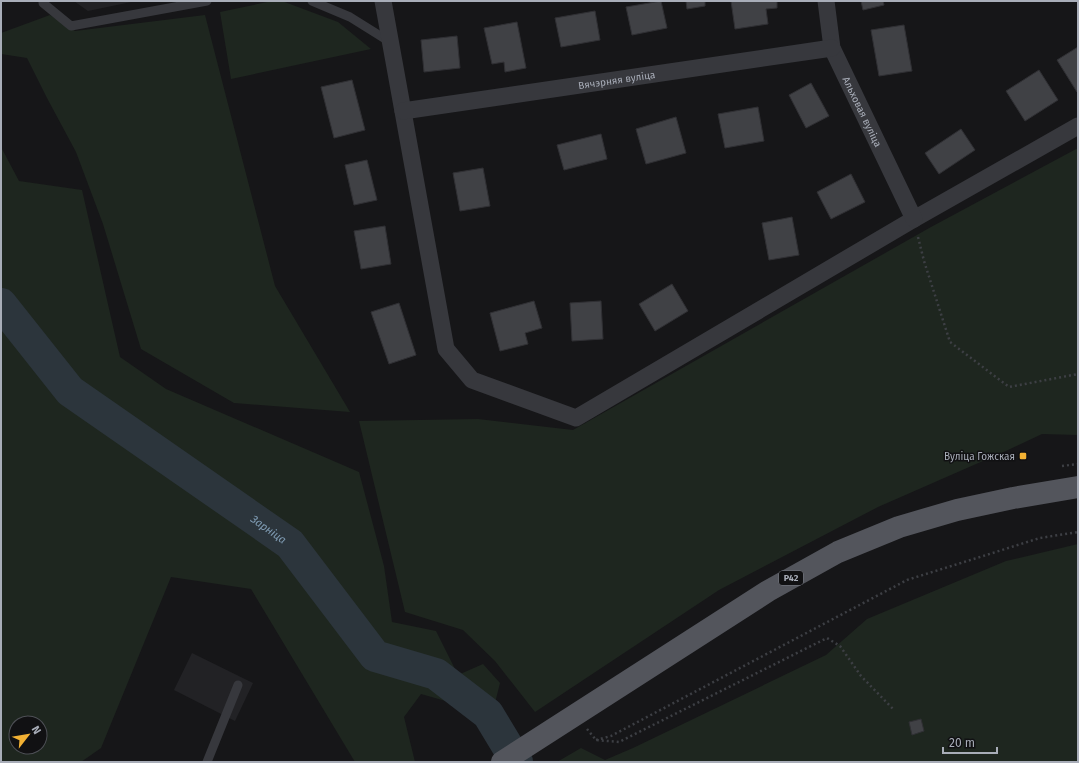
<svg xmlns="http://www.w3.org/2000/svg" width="1079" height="763" font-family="'Fira Sans',sans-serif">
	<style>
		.built { fill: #222225 }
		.green { fill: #1e261f; fill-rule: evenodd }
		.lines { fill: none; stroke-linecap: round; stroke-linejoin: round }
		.river { stroke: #2c353c; stroke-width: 32 }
		.building { fill: #404145; stroke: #303034 }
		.path { stroke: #3d3f44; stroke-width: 2.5; stroke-dasharray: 2 3; stroke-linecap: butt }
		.service { stroke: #37383d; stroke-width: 9 }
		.minor { stroke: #37383d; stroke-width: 17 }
		.primary { stroke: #53555c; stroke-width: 22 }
		.poi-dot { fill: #f2b134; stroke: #111113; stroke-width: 1.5 }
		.labels { text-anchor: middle; stroke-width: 3; stroke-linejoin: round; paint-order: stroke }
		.shield { fill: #111113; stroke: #7b7e86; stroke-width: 1 }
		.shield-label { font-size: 9px; font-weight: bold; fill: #a8adb8 }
		.street-label { font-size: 10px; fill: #a8adb8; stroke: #111113 }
		.poi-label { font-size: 10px; fill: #a8adb8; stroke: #111113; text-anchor: end }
		.water-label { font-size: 11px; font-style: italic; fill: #7f9bb3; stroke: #111113 }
	</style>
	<rect width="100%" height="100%" fill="#161618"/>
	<path class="built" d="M 74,1 L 136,1 L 88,11 Z
		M 192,653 L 253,683 L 235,721 L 174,690 Z"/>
	<path class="green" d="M 272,1 L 282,1 L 338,22 L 371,49 L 231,79 L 220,12 Z
		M 50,15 L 75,31 L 205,15 L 275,286 L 350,412 L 234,403 L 141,349 L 103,224 L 76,152 L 47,98 L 27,58 L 1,54 L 1,33 Z
		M 1,147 L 19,181 L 82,190 L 120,357 L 166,389 L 359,472 L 384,566 L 392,622 L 436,631 L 458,675 L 483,664 L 500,683 L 495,703 L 470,708 L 421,694 L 404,717 L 415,762 L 355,762 L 251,589 L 171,577 L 101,748 L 81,762 L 1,762 ZM 16,723 L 40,723 L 40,747 L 16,747 Z
		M 1078,148 L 1078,435 L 1042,434 L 1008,450 L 878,507 L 719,590 L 535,712 L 495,661 L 463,630 L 405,612 L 359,421 L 478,419 L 573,430 L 931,227 Z
		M 1078,544 L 1078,762 L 557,762 L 581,748 L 605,760 L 633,748 L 826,655 L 867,619 L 1006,561 Z"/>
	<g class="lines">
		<path class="river" id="s1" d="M 1,304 L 70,391 L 290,544 L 375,656 L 436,674 L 488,714 L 517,762"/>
	</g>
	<path class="building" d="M 661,1 L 667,28 L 632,35 L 626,7 Z
		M 686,1 L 705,1 L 705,6 L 687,9 Z
		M 731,1 L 777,1 L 777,8 L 766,9 L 768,24 L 735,29 Z
		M 861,1 L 883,1 L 884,5 L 863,10 Z
		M 595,11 L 600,40 L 561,47 L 555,18 Z
		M 517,22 L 526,68 L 505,72 L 504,62 L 492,64 L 484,28 Z
		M 904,25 L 912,71 L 879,76 L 871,30 Z
		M 457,36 L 460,68 L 424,72 L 421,40 Z
		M 1078,47 L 1078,91 L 1077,92 L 1057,60 Z
		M 1039,70 L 1058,100 L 1025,121 L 1006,91 Z
		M 352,80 L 365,130 L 334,138 L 321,87 Z
		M 811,83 L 829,116 L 806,128 L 789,95 Z
		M 758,107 L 764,141 L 725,148 L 718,114 Z
		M 676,117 L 686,153 L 646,164 L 636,129 Z
		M 961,129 L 975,150 L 939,174 L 925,153 Z
		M 601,134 L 607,159 L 564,170 L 557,145 Z
		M 367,160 L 377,200 L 354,205 L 345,165 Z
		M 483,168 L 490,206 L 460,211 L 453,173 Z
		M 851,174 L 865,202 L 831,219 L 817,192 Z
		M 792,217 L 799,255 L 769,260 L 762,223 Z
		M 385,226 L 391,264 L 361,269 L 354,231 Z
		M 672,284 L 688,311 L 655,331 L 639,304 Z
		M 534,301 L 542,328 L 525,333 L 528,344 L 500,351 L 490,313 Z
		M 601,301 L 603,339 L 572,341 L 570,303 Z
		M 399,303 L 416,355 L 389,364 L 371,312 Z
		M 921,719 L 924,731 L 912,735 L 909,722 Z"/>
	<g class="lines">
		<path class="path" d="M 918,237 L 924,261 L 950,342 L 1009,387 L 1078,374
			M 1062,466 L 1078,464
			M 587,729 L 596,740 L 619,742 L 827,638 L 840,646 L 861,676 L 894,710
			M 596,740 L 611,736 L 907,580 L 1040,538 L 1078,532"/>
		<path class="service" d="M 43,1 L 43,3 L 71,26 L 207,1
			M 312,1 L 350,17 L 390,42
			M 207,762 L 238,685"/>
		<g class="minor">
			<path d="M 383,1 L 446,349 L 472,380 L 576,418 L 914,219 L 1078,126"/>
			<path id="s2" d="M 826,1 L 832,48 L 914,219"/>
			<path id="s3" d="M 403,111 L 832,48"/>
		</g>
		<path class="primary" d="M 502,762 L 768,591 L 838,552 L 899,527 L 957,510 L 1013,498 L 1078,487"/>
	</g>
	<rect class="poi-dot" x="1019" y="452" width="8" height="8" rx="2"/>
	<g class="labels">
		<rect class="shield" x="779" y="571" width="24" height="14" rx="3"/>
		<g class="shield-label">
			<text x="791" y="581">Р42</text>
		</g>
		<g class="street-label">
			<text dy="4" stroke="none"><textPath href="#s3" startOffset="216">Вячэрняя вуліца</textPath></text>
			<text dy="4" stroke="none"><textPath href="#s2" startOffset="118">Альховая вуліца</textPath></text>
		</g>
		<g class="poi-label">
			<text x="1015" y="460">Вуліца Гожская</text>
		</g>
		<g class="water-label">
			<text dy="4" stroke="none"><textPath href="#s1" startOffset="353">Зарніца</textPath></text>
		</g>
	</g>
	<rect width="1079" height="763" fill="none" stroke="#a8adb8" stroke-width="4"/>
	<g transform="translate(28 735) rotate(59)"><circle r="19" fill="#111113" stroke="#4d4f55"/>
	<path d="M0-3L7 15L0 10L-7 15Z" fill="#f2b134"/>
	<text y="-6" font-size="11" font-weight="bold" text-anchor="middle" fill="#a8adb8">N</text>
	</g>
	<path d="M943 747v6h54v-6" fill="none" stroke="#a8adb8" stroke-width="2"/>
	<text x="949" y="747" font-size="12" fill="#a8adb8" stroke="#111113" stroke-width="3" paint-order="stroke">20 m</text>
</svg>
